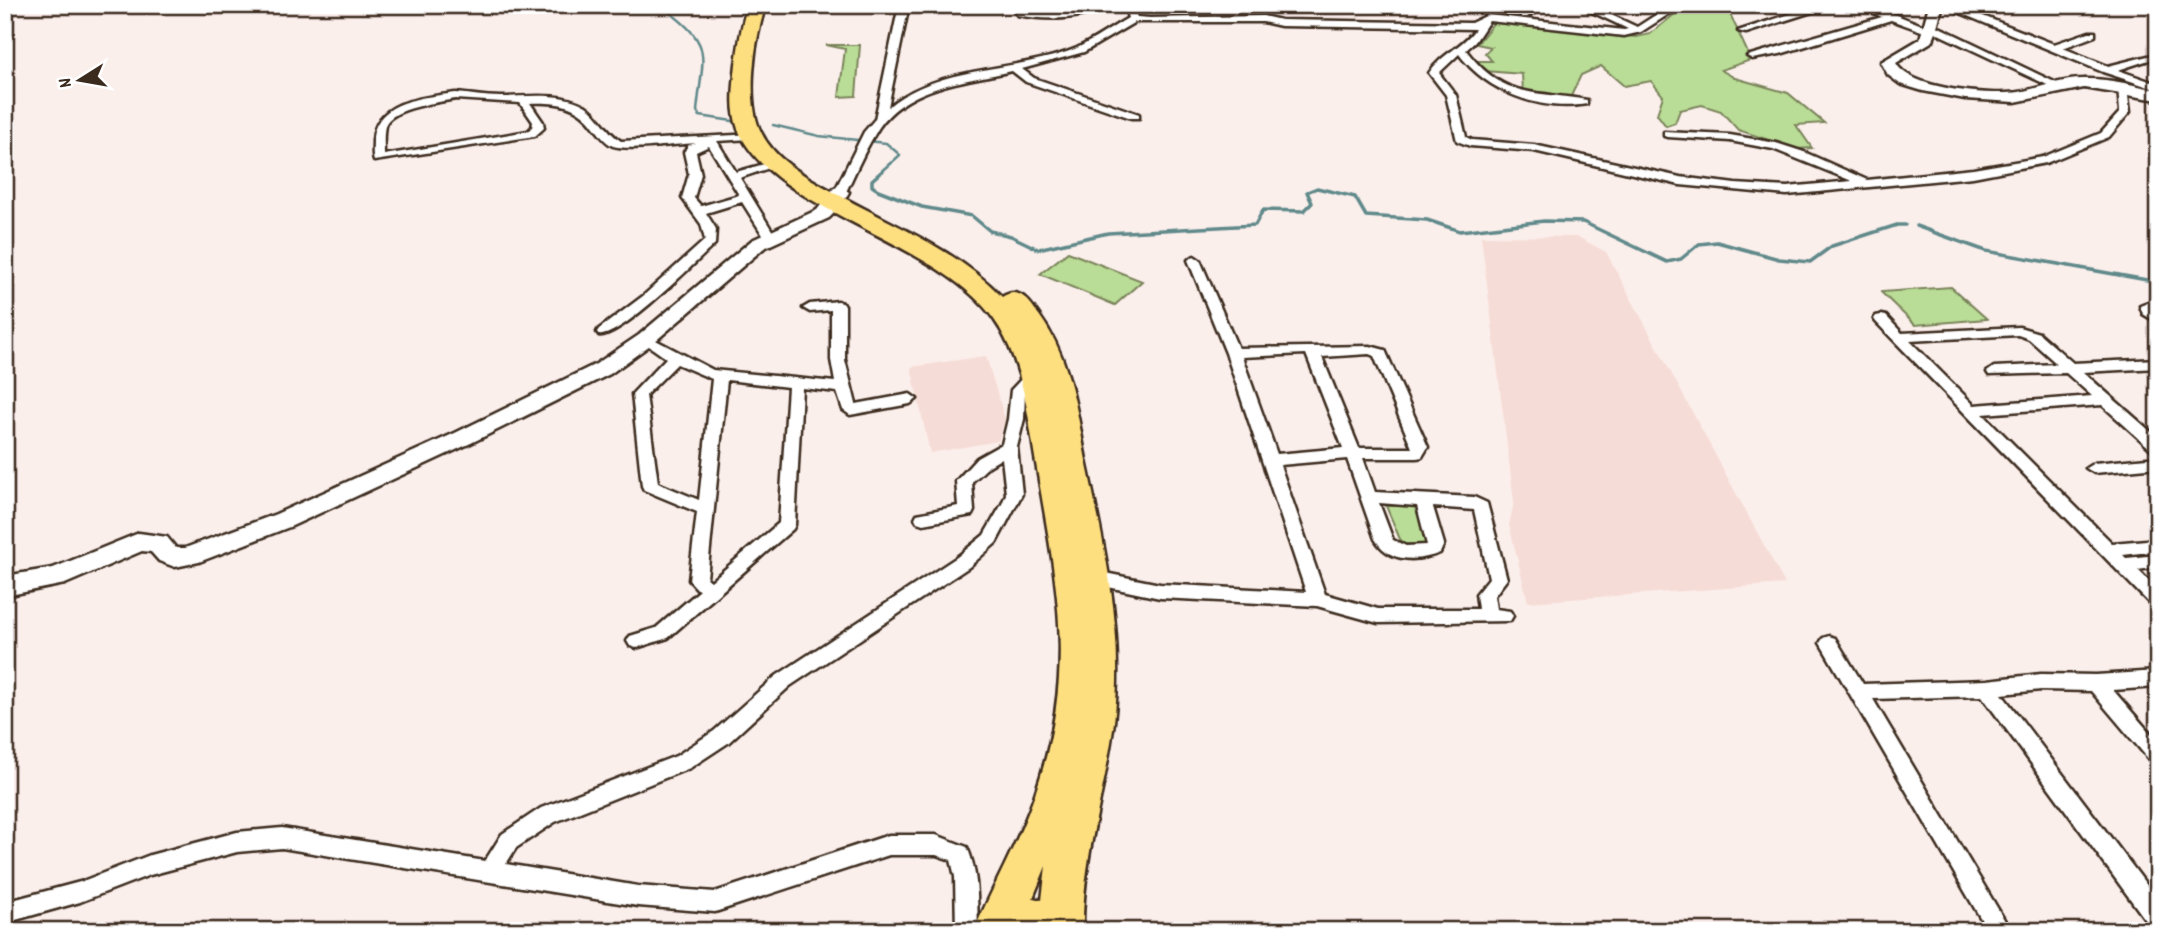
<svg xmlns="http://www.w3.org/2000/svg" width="2163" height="936" font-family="Dekko,sans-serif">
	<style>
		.built { fill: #f6dcd6 }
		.green { fill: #b9dc96; stroke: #7a835a; stroke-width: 2 }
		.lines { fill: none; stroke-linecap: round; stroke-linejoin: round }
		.stream-far1 { stroke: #60898a; stroke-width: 2.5 }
		.stream { stroke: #60898a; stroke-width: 3.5 }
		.street-casing { stroke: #3b2a1e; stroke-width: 5 }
		.secondary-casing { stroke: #3b2a1e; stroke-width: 5 }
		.highway-casing { stroke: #3b2a1e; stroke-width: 5 }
		.street { fill: #fff; fill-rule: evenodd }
		.secondary { fill: #fff; fill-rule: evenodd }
		.highway { fill: #fedf80; fill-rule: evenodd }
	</style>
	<rect width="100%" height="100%" fill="#fbefec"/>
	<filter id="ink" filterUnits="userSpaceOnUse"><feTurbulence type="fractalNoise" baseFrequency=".0143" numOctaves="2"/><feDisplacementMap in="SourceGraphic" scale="14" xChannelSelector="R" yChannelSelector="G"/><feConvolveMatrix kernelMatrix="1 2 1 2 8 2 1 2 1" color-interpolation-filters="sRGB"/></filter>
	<g filter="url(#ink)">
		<path class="built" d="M 1481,236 L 1578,237 L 1606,252 L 1785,584 L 1528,602 L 1509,525 L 1514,502 Z
			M 986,356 L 1005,419 L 998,441 L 930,453 L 911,367 Z"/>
		<path class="green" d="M 1686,5 L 1726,5 L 1751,60 L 1721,70 L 1735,78 L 1788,93 L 1824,123 L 1796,125 L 1812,148 L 1797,149 L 1738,130 L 1721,111 L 1702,105 L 1680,110 L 1675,123 L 1666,126 L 1657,114 L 1663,96 L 1651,81 L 1624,86 L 1601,66 L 1581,75 L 1571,96 L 1552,98 L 1523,92 L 1522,74 L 1484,71 L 1476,61 L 1492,61 L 1485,53 L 1491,47 L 1477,44 L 1495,21 L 1636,37 L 1650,34 Z
			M 826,45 L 860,45 L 856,96 L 839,97 L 845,49 Z
			M 1068,252 L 1142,281 L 1115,305 L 1040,274 Z
			M 1951,287 L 1987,319 L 1915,325 L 1881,292 Z
			M 1386,506 L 1416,506 L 1428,545 L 1402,544 Z"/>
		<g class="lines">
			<path class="stream-far1" d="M 660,5 C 715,45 703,51 697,111 L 700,116 L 739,122
				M 773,125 L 819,136 L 886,143 L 900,155 L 889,165"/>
			<path class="stream" d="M 891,163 L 872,180 L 872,186 L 878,190 L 922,207 L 972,216 L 990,231 L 1011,236 L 1038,249 L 1108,233 L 1255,225 L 1263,210 L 1304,211 L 1312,203 L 1307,192 L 1317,188 L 1355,197 L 1366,216 L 1427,220 L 1460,231 L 1544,221 L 1583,222 L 1667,262 L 1681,259 L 1699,244 L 1717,242 L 1779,259 L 1810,262 L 1832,246 L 1897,225 L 1905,225
				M 1916,226 L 1986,251 L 2158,282"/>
			<defs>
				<path id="street" d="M 899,5 L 909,5 L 888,107 C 940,64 1016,73 1077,48 C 1094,40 1111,28 1128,18 L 1126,12 L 1113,5 L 1133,8 L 1137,17 L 1150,18 L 1263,16 L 1281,20 L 1471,23 L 1488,15 L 1624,30 L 1628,29 L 1577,5 L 1590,5 L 1637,27 L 1671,5 L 1683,5 L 1641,32 L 1624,36 L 1489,21 L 1475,42 L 1466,50 C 1504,100 1533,90 1587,100 L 1587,104 C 1541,112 1487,92 1459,54 L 1439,73 L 1456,95 L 1466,137 L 1472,140 L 1534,145 L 1680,177 L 1735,184 L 1787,187 L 1852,181 L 1773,149 L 1730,141 L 1668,137 L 1664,136 L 1664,132 L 1730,135 L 1776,143 L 1804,152 L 1867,180 L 1973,169 L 2043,157 L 2101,133 L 2120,112 L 2118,86 L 2127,88 L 2130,112 L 2109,137 L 2046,163 L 1973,177 L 1787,195 L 1680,185 L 1534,151 L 1470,146 L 1457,141 L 1446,95 L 1429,73 C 1441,54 1463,47 1475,29 L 1281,26 L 1263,22 L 1135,22 L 1084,52 L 1022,69 L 1034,78 L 1139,114 L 1139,118 L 1131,118 L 1026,82 L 1012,71 C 964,82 902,86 875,134 C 864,152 855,173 846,192 L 840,196 L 836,195 L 834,192 L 864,132 L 875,119 Z
					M 1012,5 L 1022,5 L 1024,11 L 1061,12 L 1092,5 L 1106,5 C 1082,22 1044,20 1017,15 Z
					M 1535,5 L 1547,5 L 1527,17 L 1521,17 L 1521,13 Z
					M 1818,5 L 1834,5 L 1746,33 L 1738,31 Z
					M 1857,5 L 1871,5 L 1927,27 L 1935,25 L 2065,87 L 2056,89 L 1934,32 L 1927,33 L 1891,20 L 1780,54 L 1752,59 L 1747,56 L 1882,17 Z
					M 1941,5 L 1955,5 L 2054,44 L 2089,32 L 2095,32 L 2095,36 L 2063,48 L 2108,66 L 2152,55 L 2152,59 L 2118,70 L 2158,84 L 2158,90 L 2103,72 Z
					M 456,93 C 470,94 485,97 500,97 C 528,97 560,91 586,106 C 600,115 606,132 621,141 L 755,134 L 757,136 L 751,139 L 717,141 L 736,172 L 775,161 L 781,164 L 740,178 L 776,237 L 770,241 L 766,240 L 742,202 L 706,213 L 716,229 L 715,244 C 698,260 619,339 599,335 L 597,332 L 599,329 L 643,296 L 705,240 L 701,224 L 682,198 L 689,174 L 684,152 L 689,145 L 696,143 C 679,144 627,151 613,146 C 604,142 600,134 594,127 C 578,104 556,102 530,103 L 543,122 L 544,128 L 535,136 L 374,161 C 372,155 373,147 373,140 C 375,100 425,97 456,93 ZM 456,99 L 520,103 L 533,122 L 532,127 L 528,131 L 384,155 C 384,146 383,135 385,126 C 390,108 440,102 456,99 ZM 709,146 L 739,195 L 701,206 L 694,198 L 701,174 L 696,152 Z
					M 1194,256 L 1200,260 L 1238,348 L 1370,346 L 1385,350 L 1428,447 L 1422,457 L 1417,458 L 1363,458 L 1375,492 L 1474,497 L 1487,503 L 1507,579 L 1494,596 L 1496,609 L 1510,611 L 1513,616 L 1510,621 L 1378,623 L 1317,606 L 1160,598 L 1089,583 L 1086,578 L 1089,573 L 1095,571 L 1160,584 L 1306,592 L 1226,353 L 1188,260 ZM 1306,354 L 1343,448 L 1277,454 L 1242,357 ZM 1369,354 L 1374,356 L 1412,448 L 1359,448 L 1322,357 ZM 1347,459 L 1375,539 C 1389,563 1417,562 1440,553 L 1444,544 L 1433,507 L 1474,510 L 1489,578 L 1476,594 L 1478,609 L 1378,609 L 1325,594 L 1280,465 ZM 1379,503 L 1417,506 L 1427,545 L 1406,546 L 1393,540 Z
					M 2158,299 L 2158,307 L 2154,308 L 2158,312 L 2158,323 L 2143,314 L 2140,306 Z
					M 838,301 L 845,305 L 845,360 L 856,404 L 910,394 L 917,399 L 910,404 L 850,415 L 843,410 L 837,392 L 802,388 L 795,525 L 793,529 L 668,638 L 636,648 L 630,646 L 627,641 L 630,636 L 656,628 L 699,591 L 689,580 L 697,512 L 644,490 L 642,486 L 632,394 L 666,358 L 639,339 L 646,335 L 713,370 L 835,382 L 831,360 L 831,310 L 810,312 L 803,308 L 810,304 ZM 677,364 L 712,379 L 699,500 L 658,483 L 646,395 ZM 727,380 L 788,387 L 779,523 L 711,581 L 707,578 Z
					M 1881,315 L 1886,316 L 1902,333 L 2019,327 L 2039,333 L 2073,363 L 2158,359 L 2158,368 L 2083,372 L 2158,438 L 2158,452 L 2153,451 L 2102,405 L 1983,414 L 2112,543 L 2158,539 L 2158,551 L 2123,555 L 2126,558 L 2158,555 L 2158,567 L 2138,570 L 2158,590 L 2158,608 L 2152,606 L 1876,322 L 1874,319 L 1876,316 ZM 2018,335 L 2029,339 L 2057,364 L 1994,367 L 1987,372 L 1989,375 L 2066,373 L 2092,396 L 1974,405 L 1910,341 Z
					M 1032,371 L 1039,376 L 1025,391 L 1024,419 L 1017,447 L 1022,494 L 996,543 L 969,567 L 790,686 L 728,743 L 690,768 L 555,822 L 516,848 L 506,864 L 638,886 L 715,892 L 889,835 L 936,835 L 967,847 C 979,874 977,902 978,931 L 956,931 L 955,877 L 951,860 L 936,855 L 889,855 L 715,912 L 638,906 L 282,848 L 237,852 L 150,875 L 80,902 L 5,923 L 5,902 L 80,882 L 150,855 L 237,832 L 282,828 L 485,861 L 502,834 L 541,808 L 676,756 L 714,731 L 776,676 L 957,557 L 984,535 L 1002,504 L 1006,494 L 1002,458 L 989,466 L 972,482 L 974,511 L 972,515 L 923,524 L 917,522 L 915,518 L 917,514 L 958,506 L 956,481 L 977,458 L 1002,444 L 1008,419 L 1011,390 L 1027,373 Z
					M 2158,457 L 2158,467 L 2094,473 L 2086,468 L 2094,463 Z
					M 1829,636 L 1835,638 L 1863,684 L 1987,680 L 2041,674 L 2096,675 L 2158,671 L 2158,687 L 2113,690 L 2158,742 L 2158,764 L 2151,762 L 2091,691 L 2041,690 L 2002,694 L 2158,900 L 2158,929 L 2150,926 L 1982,696 L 1873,699 L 2011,931 L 1988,931 L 1823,648 L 1820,643 L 1823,638 Z"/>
				<path id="secondary" d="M 1929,5 L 1943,5 L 1933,41 L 1896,63 C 1910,90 1992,96 2019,92 C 2040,88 2061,79 2083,79 C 2108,78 2133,85 2158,90 L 2158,100 L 2084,88 L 2015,102 L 1965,99 L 1923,91 L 1900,84 L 1888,75 L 1881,62 L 1920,39 Z
					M 840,187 L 849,192 L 841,206 L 829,218 L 764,248 L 653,343 L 610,374 L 471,443 L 292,526 L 199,562 L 175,567 L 159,561 L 151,552 L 142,551 L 65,584 L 5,596 L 5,576 L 53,568 L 139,533 L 167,537 L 176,548 L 185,548 L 276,514 L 455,433 L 596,364 L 639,335 L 752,240 L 817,210 L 834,188 Z"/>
				<path id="highway" d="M 748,5 L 766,5 C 755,37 745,101 761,132 C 776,163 811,179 839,195 C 894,226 958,250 1002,297 C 1019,285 1030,302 1039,315 C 1071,358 1077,413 1087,465 C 1105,549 1125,635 1114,722 C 1105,792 1082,859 1083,931 L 974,931 C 993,886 1018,843 1034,797 C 1077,672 1058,593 1037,469 C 1028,419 1024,361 993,318 C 937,240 769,209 738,129 C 730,108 734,85 736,64 C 739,44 741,24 748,5 ZM 1046,866 L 1042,900 L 1033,898 Z"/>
			</defs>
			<use href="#street" class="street-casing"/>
			<use href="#secondary" class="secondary-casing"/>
			<use href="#highway" class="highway-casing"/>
			<use href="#street" class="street"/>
			<use href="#secondary" class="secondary"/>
			<use href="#highway" class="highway"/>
		</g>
	</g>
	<rect width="2163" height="936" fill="none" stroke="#fff" stroke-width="28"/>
	<rect x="14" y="14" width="2135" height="908" fill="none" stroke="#3b2a1e" stroke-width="2.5" filter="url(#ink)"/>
	<g transform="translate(80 80) rotate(259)" stroke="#ffffff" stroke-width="5" paint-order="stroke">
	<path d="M0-5L12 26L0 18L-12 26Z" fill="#3b2a1e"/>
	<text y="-10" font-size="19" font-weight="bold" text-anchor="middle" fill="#3b2a1e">N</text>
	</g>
</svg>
